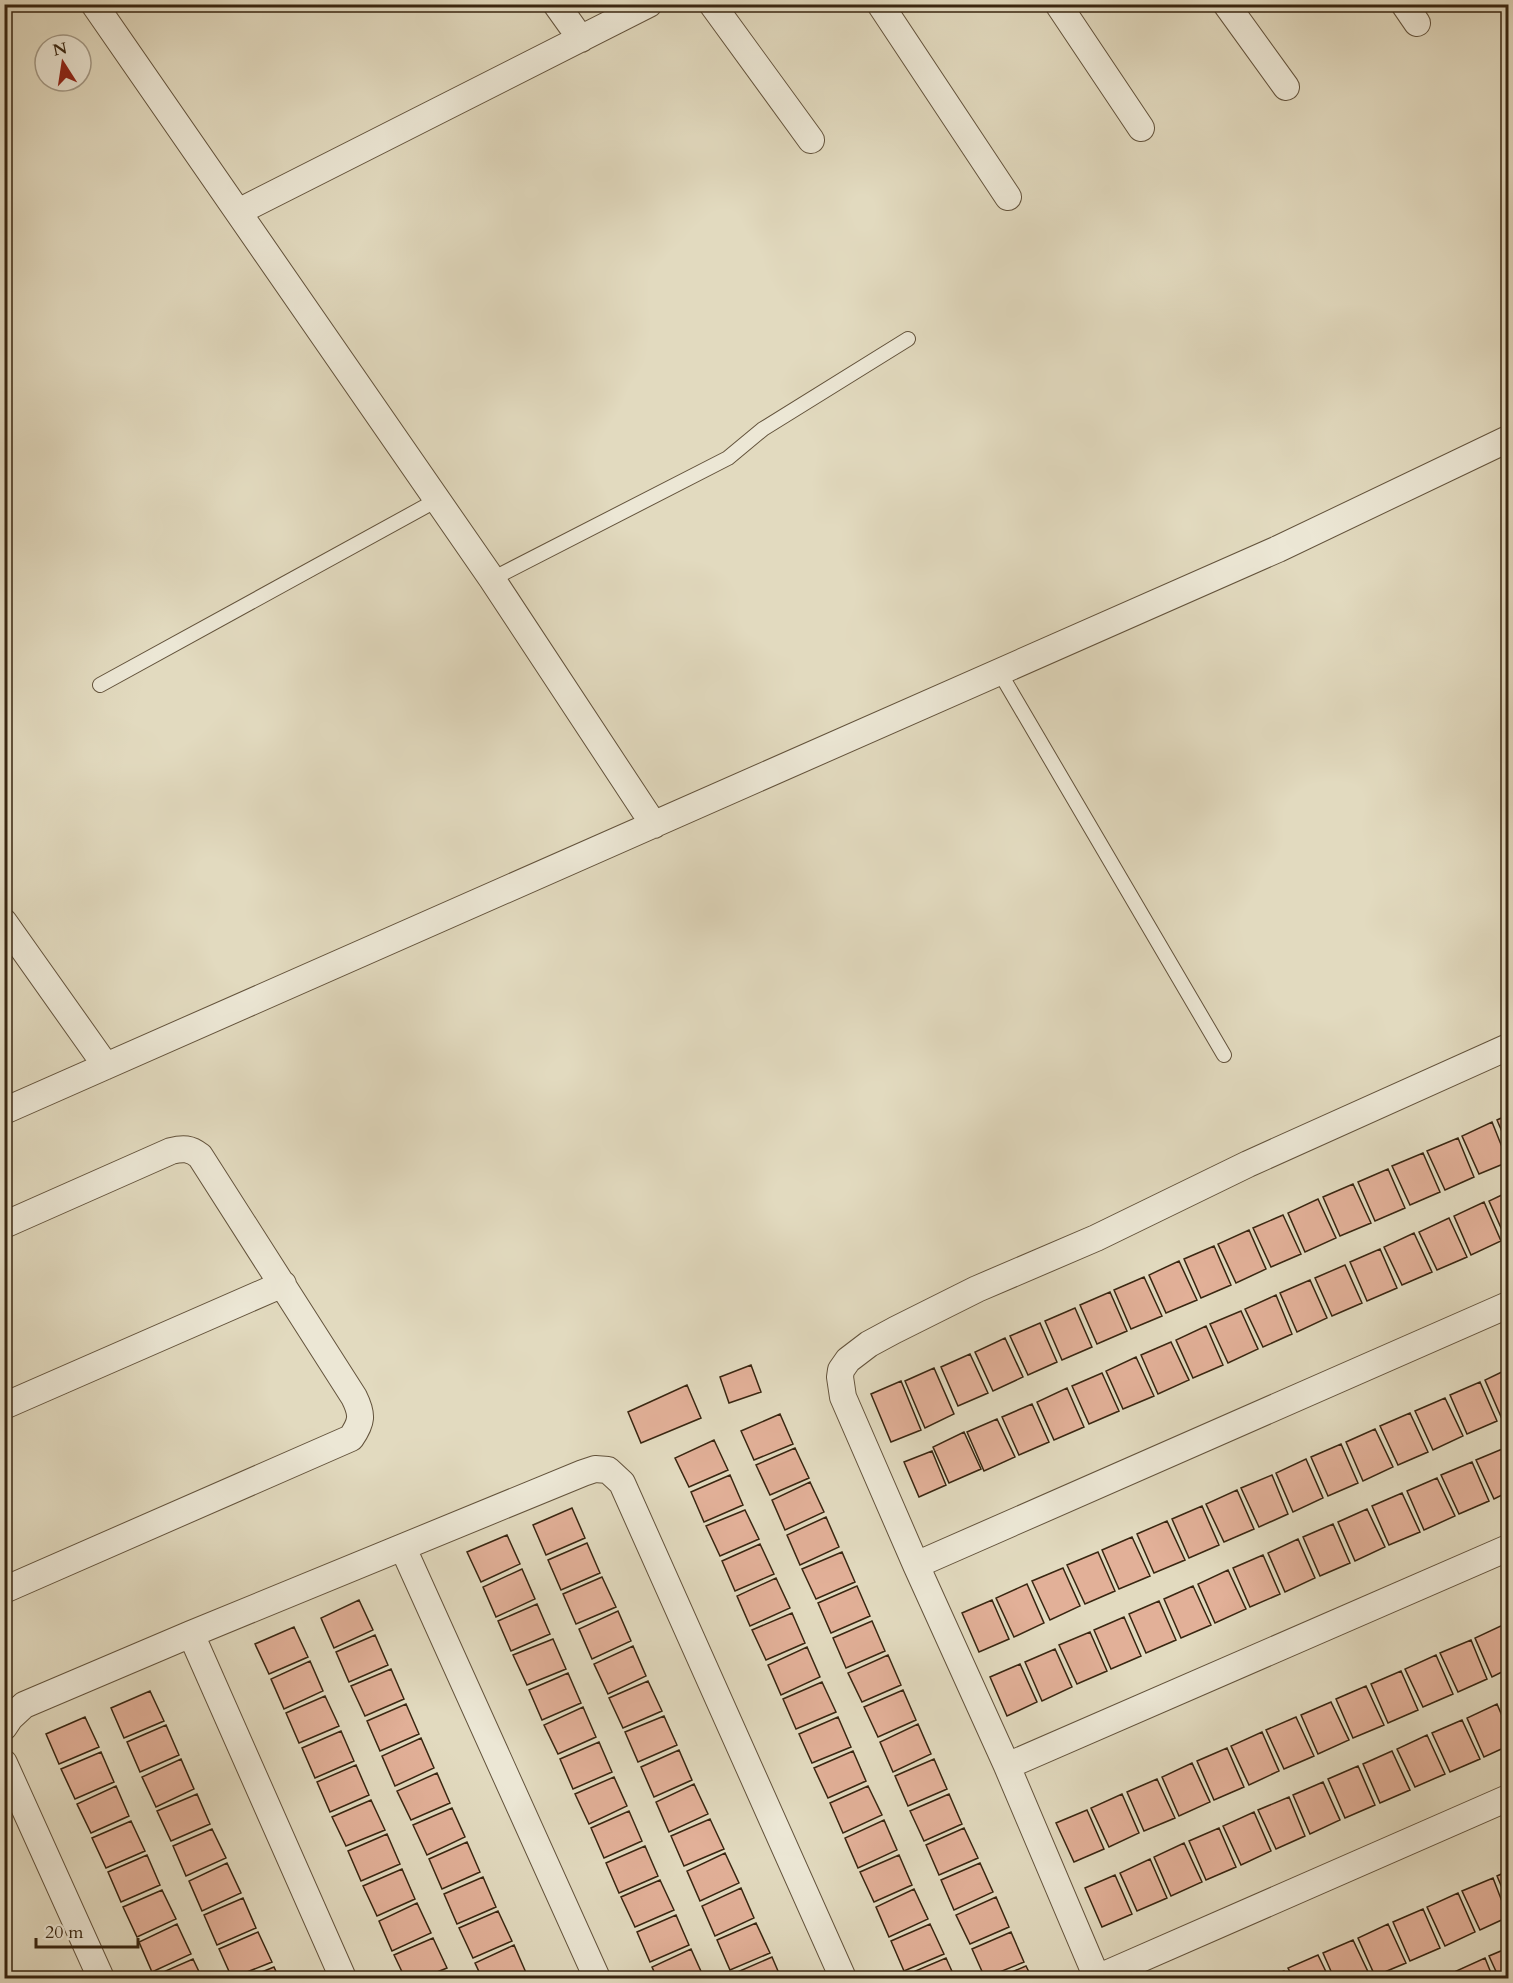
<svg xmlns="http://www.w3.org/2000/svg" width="1513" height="1983" font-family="Cardo,serif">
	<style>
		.building { fill: #e2b098; stroke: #392611; stroke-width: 1.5 }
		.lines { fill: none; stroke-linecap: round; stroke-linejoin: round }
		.service-casing { stroke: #63533c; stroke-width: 16 }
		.minor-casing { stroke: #63533c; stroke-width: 28 }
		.service { stroke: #ece7d5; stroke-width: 14 }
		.minor { stroke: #ece7d5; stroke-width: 26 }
	</style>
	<rect width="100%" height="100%" fill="#e2dabf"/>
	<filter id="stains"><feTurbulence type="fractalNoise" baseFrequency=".00333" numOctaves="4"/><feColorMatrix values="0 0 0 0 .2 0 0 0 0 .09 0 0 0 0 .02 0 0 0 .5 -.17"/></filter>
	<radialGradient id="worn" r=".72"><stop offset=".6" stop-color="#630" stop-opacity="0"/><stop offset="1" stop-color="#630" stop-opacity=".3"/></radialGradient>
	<path class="building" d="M 1508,1115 L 1508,1146 L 1497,1120 Z
		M 1492,1122 L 1508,1162 L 1479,1174 L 1462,1136 Z
		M 1458,1138 L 1474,1177 L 1445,1190 L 1427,1151 Z
		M 1423,1153 L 1440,1192 L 1410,1205 L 1392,1166 Z
		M 1388,1169 L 1405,1208 L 1375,1221 L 1358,1182 Z
		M 1353,1184 L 1371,1223 L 1340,1236 L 1323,1197 Z
		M 1508,1192 L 1508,1238 L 1506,1239 L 1489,1201 Z
		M 1318,1199 L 1336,1238 L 1305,1252 L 1288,1213 Z
		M 1484,1202 L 1501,1241 L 1471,1255 L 1454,1216 Z
		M 1283,1215 L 1301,1254 L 1271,1267 L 1253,1228 Z
		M 1449,1218 L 1467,1257 L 1437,1270 L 1419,1232 Z
		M 1249,1230 L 1266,1269 L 1236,1283 L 1218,1244 Z
		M 1414,1233 L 1432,1272 L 1402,1285 L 1384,1247 Z
		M 1214,1246 L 1231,1285 L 1201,1298 L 1184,1259 Z
		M 1380,1249 L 1397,1288 L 1367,1301 L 1350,1262 Z
		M 1179,1261 L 1197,1300 L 1166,1313 L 1149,1275 Z
		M 1345,1265 L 1362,1303 L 1332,1316 L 1315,1278 Z
		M 1144,1277 L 1162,1316 L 1131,1329 L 1114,1290 Z
		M 1310,1280 L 1327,1318 L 1297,1332 L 1280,1293 Z
		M 1110,1292 L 1127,1331 L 1097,1344 L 1080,1305 Z
		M 1276,1295 L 1292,1334 L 1263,1347 L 1245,1309 Z
		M 1075,1308 L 1092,1347 L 1062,1360 L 1045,1321 Z
		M 1241,1311 L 1258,1349 L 1228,1363 L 1210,1324 Z
		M 1040,1323 L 1057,1362 L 1028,1375 L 1010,1336 Z
		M 1206,1326 L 1223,1365 L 1193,1378 L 1176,1340 Z
		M 1005,1338 L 1023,1377 L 993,1391 L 975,1352 Z
		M 1171,1342 L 1189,1380 L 1158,1394 L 1141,1355 Z
		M 970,1354 L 988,1393 L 958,1406 L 941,1367 Z
		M 1136,1357 L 1154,1396 L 1123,1409 L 1106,1371 Z
		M 751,1365 L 761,1392 L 729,1403 L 720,1377 Z
		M 934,1368 L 954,1414 L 925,1428 L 905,1381 Z
		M 1508,1369 L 1508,1416 L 1502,1419 L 1485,1380 Z
		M 1102,1373 L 1119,1411 L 1089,1424 L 1072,1386 Z
		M 901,1381 L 921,1430 L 891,1442 L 871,1394 Z
		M 1480,1382 L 1497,1421 L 1467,1434 L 1450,1395 Z
		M 687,1385 L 701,1418 L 641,1443 L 628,1412 Z
		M 1067,1388 L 1084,1427 L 1054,1440 L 1037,1402 Z
		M 1445,1398 L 1463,1436 L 1433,1450 L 1415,1411 Z
		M 1032,1404 L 1049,1442 L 1019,1455 L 1002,1417 Z
		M 1410,1413 L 1428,1452 L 1398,1465 L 1380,1426 Z
		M 780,1414 L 793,1444 L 754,1460 L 741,1431 Z
		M 997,1419 L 1015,1457 L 984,1471 L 967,1432 Z
		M 1375,1429 L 1393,1467 L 1363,1481 L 1346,1442 Z
		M 964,1432 L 981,1469 L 949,1483 L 933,1447 Z
		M 714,1440 L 728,1470 L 689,1487 L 675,1458 Z
		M 1341,1444 L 1358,1483 L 1328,1496 L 1311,1457 Z
		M 1507,1447 L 1508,1451 L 1508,1492 L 1494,1499 L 1476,1460 Z
		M 795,1448 L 809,1478 L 770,1495 L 756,1465 Z
		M 932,1451 L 946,1485 L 919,1497 L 904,1462 Z
		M 1306,1459 L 1323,1498 L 1293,1512 L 1276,1473 Z
		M 1472,1462 L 1489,1501 L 1459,1514 L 1441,1475 Z
		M 730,1475 L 743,1505 L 704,1522 L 691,1492 Z
		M 1272,1475 L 1288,1514 L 1259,1527 L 1241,1488 Z
		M 1437,1478 L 1455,1516 L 1424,1530 L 1407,1491 Z
		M 810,1482 L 824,1512 L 785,1530 L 772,1500 Z
		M 1237,1490 L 1254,1529 L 1224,1542 L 1206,1504 Z
		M 1402,1493 L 1420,1532 L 1389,1545 L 1372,1506 Z
		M 1202,1506 L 1219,1545 L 1189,1558 L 1172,1519 Z
		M 572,1508 L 585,1538 L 546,1555 L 533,1525 Z
		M 1367,1509 L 1385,1547 L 1355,1561 L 1338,1522 Z
		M 745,1510 L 759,1539 L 720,1556 L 706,1526 Z
		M 826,1517 L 839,1547 L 800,1565 L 787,1535 Z
		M 1167,1521 L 1185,1560 L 1154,1573 L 1137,1534 Z
		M 1333,1524 L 1350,1563 L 1320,1576 L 1303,1537 Z
		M 507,1535 L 520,1564 L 481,1582 L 467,1552 Z
		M 1132,1537 L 1150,1576 L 1119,1589 L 1102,1550 Z
		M 1298,1539 L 1315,1578 L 1285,1592 L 1268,1553 Z
		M 587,1543 L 600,1573 L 561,1590 L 548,1560 Z
		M 760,1544 L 774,1574 L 735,1591 L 722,1561 Z
		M 842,1552 L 855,1582 L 816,1599 L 802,1569 Z
		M 1098,1552 L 1115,1591 L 1085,1604 L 1067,1565 Z
		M 1263,1555 L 1280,1594 L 1250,1607 L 1233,1568 Z
		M 1063,1568 L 1080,1606 L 1050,1620 L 1032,1581 Z
		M 522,1569 L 535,1599 L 496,1617 L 483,1587 Z
		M 1228,1570 L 1246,1609 L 1215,1623 L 1198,1584 Z
		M 602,1577 L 616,1607 L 576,1624 L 563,1594 Z
		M 776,1578 L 790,1608 L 750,1626 L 737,1596 Z
		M 1027,1584 L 1044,1623 L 1014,1637 L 996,1598 Z
		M 857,1586 L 870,1616 L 831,1633 L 818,1603 Z
		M 1193,1586 L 1211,1625 L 1181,1638 L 1164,1599 Z
		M 359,1600 L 373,1630 L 334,1648 L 321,1618 Z
		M 992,1600 L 1009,1639 L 979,1652 L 962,1613 Z
		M 1159,1601 L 1176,1640 L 1146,1653 L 1129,1614 Z
		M 537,1604 L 550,1634 L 511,1651 L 498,1621 Z
		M 618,1611 L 631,1641 L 592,1659 L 579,1629 Z
		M 792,1613 L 805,1643 L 766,1660 L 752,1630 Z
		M 1124,1617 L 1141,1656 L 1111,1669 L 1094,1630 Z
		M 872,1621 L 885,1651 L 846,1668 L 833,1638 Z
		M 1505,1624 L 1508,1632 L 1508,1669 L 1492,1677 L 1475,1638 Z
		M 294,1627 L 308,1657 L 269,1674 L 255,1644 Z
		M 1090,1632 L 1107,1671 L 1077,1684 L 1059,1645 Z
		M 375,1635 L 388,1665 L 349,1682 L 336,1652 Z
		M 553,1639 L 566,1669 L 527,1685 L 513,1655 Z
		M 1471,1640 L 1487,1679 L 1458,1692 L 1440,1653 Z
		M 633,1646 L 646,1676 L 608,1694 L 594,1664 Z
		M 807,1647 L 820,1677 L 781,1695 L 768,1665 Z
		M 1055,1649 L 1072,1687 L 1042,1701 L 1025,1662 Z
		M 888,1655 L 901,1685 L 862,1702 L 848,1673 Z
		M 1436,1655 L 1453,1694 L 1423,1707 L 1405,1669 Z
		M 310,1661 L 323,1691 L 284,1709 L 271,1679 Z
		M 1020,1664 L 1037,1702 L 1007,1716 L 990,1677 Z
		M 391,1669 L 404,1699 L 365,1716 L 351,1686 Z
		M 1401,1671 L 1418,1710 L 1388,1723 L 1371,1684 Z
		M 568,1673 L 581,1703 L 542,1720 L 529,1690 Z
		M 648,1681 L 662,1711 L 623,1728 L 609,1698 Z
		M 822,1682 L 836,1712 L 796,1729 L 783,1699 Z
		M 1366,1686 L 1384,1725 L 1353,1738 L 1336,1699 Z
		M 903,1690 L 916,1720 L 878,1737 L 864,1707 Z
		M 150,1691 L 164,1721 L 124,1738 L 111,1708 Z
		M 325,1696 L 339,1726 L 299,1743 L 286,1713 Z
		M 1508,1699 L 1508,1718 L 1502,1702 Z
		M 1331,1702 L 1349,1740 L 1318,1754 L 1301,1715 Z
		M 406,1704 L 419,1734 L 380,1751 L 367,1721 Z
		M 1497,1704 L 1508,1730 L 1508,1746 L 1484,1757 L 1467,1718 Z
		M 583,1707 L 596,1737 L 558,1754 L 544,1725 Z
		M 664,1716 L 677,1745 L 638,1762 L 625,1732 Z
		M 85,1717 L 99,1747 L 59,1764 L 46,1734 Z
		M 838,1717 L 851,1747 L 812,1763 L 799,1734 Z
		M 1296,1717 L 1314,1756 L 1284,1769 L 1266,1730 Z
		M 1462,1720 L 1480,1759 L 1450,1772 L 1432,1733 Z
		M 918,1724 L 931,1754 L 893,1772 L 880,1742 Z
		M 166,1725 L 179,1755 L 140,1772 L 127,1742 Z
		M 341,1731 L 354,1761 L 315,1778 L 302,1748 Z
		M 1262,1732 L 1279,1771 L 1249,1785 L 1231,1746 Z
		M 1427,1735 L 1445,1774 L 1415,1787 L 1397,1749 Z
		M 421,1738 L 434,1768 L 395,1786 L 382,1756 Z
		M 599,1742 L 612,1772 L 573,1789 L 560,1759 Z
		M 1227,1748 L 1244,1787 L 1214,1800 L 1197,1761 Z
		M 679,1750 L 692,1780 L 654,1797 L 641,1767 Z
		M 853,1751 L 866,1781 L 828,1798 L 814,1768 Z
		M 1392,1751 L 1410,1790 L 1380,1803 L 1363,1764 Z
		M 101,1752 L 114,1782 L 75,1799 L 61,1769 Z
		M 181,1759 L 194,1789 L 156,1807 L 142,1777 Z
		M 934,1759 L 947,1789 L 908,1806 L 895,1776 Z
		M 1192,1763 L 1210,1802 L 1179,1816 L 1162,1777 Z
		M 356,1765 L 369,1795 L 330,1812 L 317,1782 Z
		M 1358,1766 L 1375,1805 L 1345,1818 L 1328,1779 Z
		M 437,1773 L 450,1803 L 411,1820 L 397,1791 Z
		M 614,1777 L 627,1806 L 589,1824 L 575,1794 Z
		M 1157,1779 L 1175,1818 L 1144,1831 L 1127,1792 Z
		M 1323,1782 L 1340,1820 L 1310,1834 L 1293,1795 Z
		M 694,1784 L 708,1814 L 669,1832 L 656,1802 Z
		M 116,1786 L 129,1816 L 91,1833 L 77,1804 Z
		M 868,1786 L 882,1815 L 843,1833 L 830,1803 Z
		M 197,1794 L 210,1824 L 171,1841 L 157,1811 Z
		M 949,1794 L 962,1824 L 924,1841 L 910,1811 Z
		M 1122,1794 L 1139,1833 L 1109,1847 L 1091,1808 Z
		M 1289,1797 L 1305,1836 L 1276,1849 L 1258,1810 Z
		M 371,1800 L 385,1830 L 346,1846 L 332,1817 Z
		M 452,1808 L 465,1837 L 427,1855 L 413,1825 Z
		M 1087,1810 L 1104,1849 L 1074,1862 L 1056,1823 Z
		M 629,1811 L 642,1841 L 604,1858 L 591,1828 Z
		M 1254,1812 L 1271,1851 L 1241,1865 L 1223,1826 Z
		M 710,1819 L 724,1849 L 684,1866 L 671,1836 Z
		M 884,1820 L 897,1850 L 858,1868 L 845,1838 Z
		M 131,1821 L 145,1851 L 106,1868 L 92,1838 Z
		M 964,1828 L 978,1858 L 939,1875 L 926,1845 Z
		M 1219,1828 L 1236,1867 L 1206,1880 L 1189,1841 Z
		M 212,1829 L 226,1858 L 186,1876 L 173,1846 Z
		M 387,1834 L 400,1864 L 361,1881 L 348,1851 Z
		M 467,1842 L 480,1872 L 442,1889 L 429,1859 Z
		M 1184,1843 L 1202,1882 L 1171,1896 L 1154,1857 Z
		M 645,1846 L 658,1876 L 619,1893 L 606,1863 Z
		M 725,1853 L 739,1883 L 700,1901 L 687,1871 Z
		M 147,1855 L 160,1885 L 121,1902 L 108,1872 Z
		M 899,1855 L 912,1885 L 874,1902 L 860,1872 Z
		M 1150,1859 L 1167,1898 L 1137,1911 L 1120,1873 Z
		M 227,1863 L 241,1893 L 202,1911 L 189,1881 Z
		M 980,1863 L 993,1892 L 954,1910 L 941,1880 Z
		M 402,1869 L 415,1899 L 377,1916 L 363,1886 Z
		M 1508,1871 L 1508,1902 L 1497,1876 Z
		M 1115,1875 L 1132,1914 L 1102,1927 L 1085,1888 Z
		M 483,1877 L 496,1907 L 457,1924 L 444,1894 Z
		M 1493,1878 L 1508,1917 L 1480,1930 L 1462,1891 Z
		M 660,1880 L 674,1910 L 635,1927 L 621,1897 Z
		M 741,1888 L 754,1918 L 715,1936 L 702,1906 Z
		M 914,1889 L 928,1919 L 889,1937 L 876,1907 Z
		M 162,1890 L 176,1919 L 137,1937 L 123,1907 Z
		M 1458,1893 L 1475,1932 L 1445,1946 L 1427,1907 Z
		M 996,1897 L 1009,1927 L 970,1944 L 956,1915 Z
		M 243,1898 L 256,1928 L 217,1945 L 204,1915 Z
		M 417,1903 L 431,1933 L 392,1951 L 379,1921 Z
		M 1423,1909 L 1440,1948 L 1410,1961 L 1393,1922 Z
		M 498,1911 L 512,1941 L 473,1958 L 459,1928 Z
		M 676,1915 L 689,1945 L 650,1962 L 637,1932 Z
		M 756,1923 L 770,1953 L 730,1970 L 717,1940 Z
		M 177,1924 L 191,1954 L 152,1972 L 139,1942 Z
		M 930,1924 L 944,1954 L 904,1971 L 891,1941 Z
		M 1388,1924 L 1406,1963 L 1375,1976 L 1358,1938 Z
		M 258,1932 L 272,1962 L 232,1978 L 219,1949 Z
		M 1011,1932 L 1024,1962 L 985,1978 L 972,1949 Z
		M 433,1938 L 447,1968 L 422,1978 L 405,1978 L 394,1955 Z
		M 1353,1940 L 1371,1978 L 1334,1978 L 1323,1953 Z
		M 514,1945 L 527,1975 L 520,1978 L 482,1978 L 475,1963 Z
		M 1508,1948 L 1508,1978 L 1499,1978 L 1489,1956 Z
		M 691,1949 L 704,1978 L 657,1978 L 652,1967 Z
		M 1318,1955 L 1329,1978 L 1293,1978 L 1288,1968 Z
		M 772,1957 L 781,1978 L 734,1978 L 733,1974 Z
		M 946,1958 L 955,1978 L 908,1978 L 906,1975 Z
		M 1485,1958 L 1493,1978 L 1457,1978 L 1454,1972 Z
		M 193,1959 L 202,1978 L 155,1978 L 154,1976 Z
		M 1026,1966 L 1032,1978 L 998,1978 Z
		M 274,1967 L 279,1978 L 247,1978 Z
		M 1284,1971 L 1287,1978 L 1266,1978 Z
		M 449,1973 L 451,1978 L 435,1978 Z"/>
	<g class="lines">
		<defs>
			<path id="service" d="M 492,579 L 728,458 L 763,429 L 908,339
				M 1000,673 L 1224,1055
				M 100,685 L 437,500"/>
			<path id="minor" d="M 94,4 L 492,579 L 654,825
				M 556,4 L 581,39
				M 712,4 L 811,140
				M 880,4 L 1008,197
				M 1058,4 L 1141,128
				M 1226,4 L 1286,87
				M 1404,4 L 1417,23
				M 238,212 L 649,4
				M 4,922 L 106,1066
				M 4,1111 L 1278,549 L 1508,439
				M 4,1225 L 171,1151 C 183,1148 190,1148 200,1156 L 354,1397 C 363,1415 362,1422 351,1438 L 4,1590
				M 4,1406 L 283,1284
				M 403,1548 L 597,1978
				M 916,1565 L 1508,1305
				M 191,1634 L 343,1978
				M 4,1727 L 10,1718 L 24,1705 L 191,1634 L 583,1473 L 595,1469 L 608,1470 L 622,1483 L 843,1978
				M 4,1763 L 101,1978
				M 1007,1766 L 1508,1548
				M 1097,1978 L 1007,1766 L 916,1565 L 843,1397 L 840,1377 L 841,1370 L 848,1360 L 869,1344 L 895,1330 L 977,1289 L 1096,1238 L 1248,1164 L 1508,1047
				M 1097,1978 L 1508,1798"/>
		</defs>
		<use href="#service" class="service-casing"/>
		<use href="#minor" class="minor-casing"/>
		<use href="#service" class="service"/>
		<use href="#minor" class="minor"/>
	</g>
	<rect width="1513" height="1983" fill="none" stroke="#e2dabf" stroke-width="24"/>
	<rect x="6" y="6" width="1501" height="1971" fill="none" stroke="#392611" stroke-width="3"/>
	<rect x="12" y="12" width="1489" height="1959" fill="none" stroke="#392611" stroke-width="1.5"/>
	<g transform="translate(63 63) rotate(348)"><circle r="28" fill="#ece7d5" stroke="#a49a87" stroke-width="1.5"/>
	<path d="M0-4.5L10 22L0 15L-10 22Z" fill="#8f2418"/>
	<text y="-9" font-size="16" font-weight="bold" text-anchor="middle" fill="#392611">N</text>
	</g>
	<path d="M36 1938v9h102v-9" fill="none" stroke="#392611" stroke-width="3"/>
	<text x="45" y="1938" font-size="18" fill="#392611" stroke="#ece7d5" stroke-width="4.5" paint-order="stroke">20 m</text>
	<rect width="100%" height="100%" filter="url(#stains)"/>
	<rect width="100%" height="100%" fill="url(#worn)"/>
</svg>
